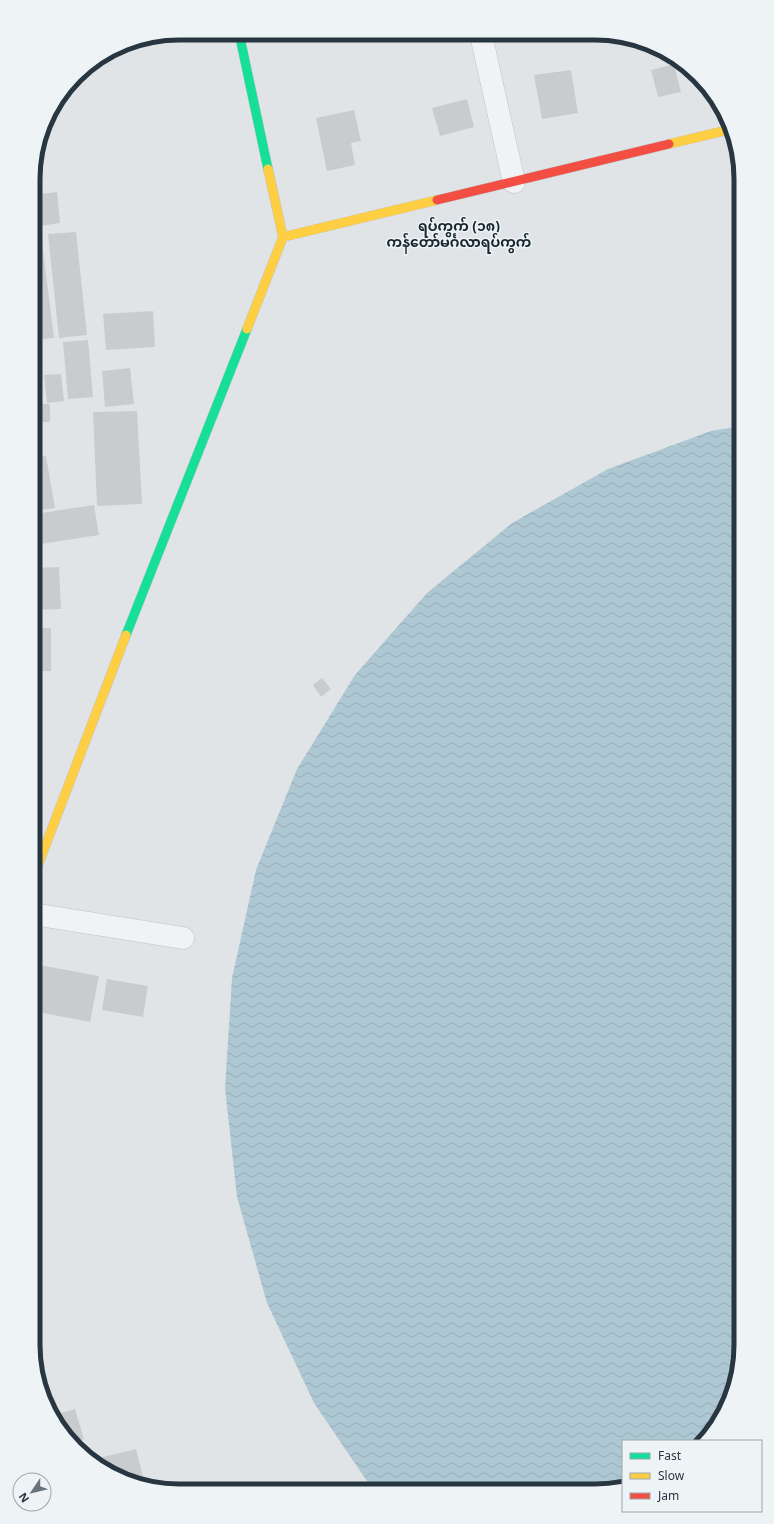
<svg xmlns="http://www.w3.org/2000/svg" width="774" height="1524" font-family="'Noto Sans','Noto Sans Myanmar',sans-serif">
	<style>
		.water { fill: url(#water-waves) }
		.building { fill: #c9cccf }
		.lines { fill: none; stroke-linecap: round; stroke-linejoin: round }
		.street-casing { stroke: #bfc2c5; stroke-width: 23 }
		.fast-casing { stroke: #bfc2c5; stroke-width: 10 }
		.slow-casing { stroke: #bfc2c5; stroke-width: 10 }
		.jam-casing { stroke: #bfc2c5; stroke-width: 10 }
		.street { stroke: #f0f2f3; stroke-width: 22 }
		.fast { stroke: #16e098; stroke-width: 9 }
		.slow { stroke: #ffcf43; stroke-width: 9 }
		.jam { stroke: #f24e42; stroke-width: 9 }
		.labels { text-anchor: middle; stroke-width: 3; stroke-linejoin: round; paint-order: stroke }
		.quarter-label { font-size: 14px; font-weight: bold; fill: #192731; stroke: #eef3f6 }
		.rim { fill: none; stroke: #273640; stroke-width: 5 }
	</style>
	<defs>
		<pattern id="water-waves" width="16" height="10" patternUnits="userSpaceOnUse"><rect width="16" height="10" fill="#aec8d3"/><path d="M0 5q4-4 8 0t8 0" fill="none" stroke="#96acb6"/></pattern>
	</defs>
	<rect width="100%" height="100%" fill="#e1e4e7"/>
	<path class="water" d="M 741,426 L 741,1355 C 733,1386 728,1418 703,1441 L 623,1441 L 623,1486 L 595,1491 L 373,1490 L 314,1403 L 267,1303 L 237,1197 L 225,1088 L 232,978 L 256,870 L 297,769 L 355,675 L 427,593 L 512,523 L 608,469 L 711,431 Z"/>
	<path class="building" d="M 175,34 L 176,37 L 155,41 L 155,38 Z
		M 310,34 L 342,34 L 312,42 Z
		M 674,64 L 681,92 L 658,97 L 651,70 Z
		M 571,70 L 578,113 L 542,119 L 534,75 Z
		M 467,99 L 474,127 L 440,136 L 432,108 Z
		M 354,110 L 361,141 L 351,143 L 355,165 L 327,171 L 316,118 Z
		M 57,192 L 60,223 L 40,226 L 54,338 L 34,340 L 34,195 Z
		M 76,232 L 87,335 L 59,338 L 48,234 Z
		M 153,311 L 155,347 L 106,350 L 103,314 Z
		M 88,340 L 93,397 L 68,399 L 63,342 Z
		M 130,368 L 134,404 L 105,407 L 102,371 Z
		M 61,374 L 64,401 L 47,403 L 44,375 Z
		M 34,404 L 50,404 L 50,422 L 34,422 Z
		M 137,411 L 142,504 L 97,506 L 93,412 Z
		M 46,456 L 55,508 L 34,511 L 34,458 Z
		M 94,505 L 99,535 L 34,545 L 34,514 Z
		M 59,567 L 61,609 L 34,610 L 34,568 Z
		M 34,628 L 51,628 L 51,671 L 34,671 Z
		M 322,678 L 331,689 L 321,697 L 313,685 Z
		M 34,964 L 99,976 L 90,1022 L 33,1011 Z
		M 107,979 L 148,986 L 143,1017 L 102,1010 Z
		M 75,1409 L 84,1439 L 72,1443 L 62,1432 L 57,1414 Z
		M 136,1449 L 145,1485 L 115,1476 L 91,1460 Z"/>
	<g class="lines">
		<defs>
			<path id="street" d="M 481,35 L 514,182
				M 33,914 L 183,938"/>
			<path id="fast" d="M 239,33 L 268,169
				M 126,635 L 247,329"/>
			<path id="slow" d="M 669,144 L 732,129
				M 283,237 L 437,200
				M 247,329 L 283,237 L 268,169
				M 33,878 L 126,635"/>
			<path id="jam" d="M 437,200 L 669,144"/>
		</defs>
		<use href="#street" class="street-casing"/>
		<use href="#fast" class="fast-casing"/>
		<use href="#slow" class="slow-casing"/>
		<use href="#jam" class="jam-casing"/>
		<use href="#street" class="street"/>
		<use href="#fast" class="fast"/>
		<use href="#slow" class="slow"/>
		<use href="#jam" class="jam"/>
	</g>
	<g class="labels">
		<g class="quarter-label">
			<text x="459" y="231">ရပ်ကွက် (၁၈)<tspan x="459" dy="16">ကန်တော်မင်္ဂလာရပ်ကွက်</tspan></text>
		</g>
	</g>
	<path d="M0 0H774V1524H0ZM179 40H595A139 139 0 0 1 734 179V1345A139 139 0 0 1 595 1484H179A139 139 0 0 1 40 1345V179A139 139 0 0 1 179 40Z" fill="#eef3f6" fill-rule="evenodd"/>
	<path class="rim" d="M179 40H595A139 139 0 0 1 734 179V1345A139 139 0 0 1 595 1484H179A139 139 0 0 1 40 1345V179A139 139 0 0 1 179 40Z"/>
	<rect x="622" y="1440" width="140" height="72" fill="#eef3f6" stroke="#9ea7ad"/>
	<rect x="630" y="1453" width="20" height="6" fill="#16e098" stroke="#9ea7ad"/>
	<text x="658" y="1460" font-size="12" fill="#273640">Fast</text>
	<rect x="630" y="1473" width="20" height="6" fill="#ffcf43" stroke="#9ea7ad"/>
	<text x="658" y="1480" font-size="12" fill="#273640">Slow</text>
	<rect x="630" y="1493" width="20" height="6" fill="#f24e42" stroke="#9ea7ad"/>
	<text x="658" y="1500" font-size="12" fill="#273640">Jam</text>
	<g transform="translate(32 1492) rotate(235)"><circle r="19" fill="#eef3f6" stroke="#9ea7ad"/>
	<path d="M0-3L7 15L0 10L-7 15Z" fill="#68737a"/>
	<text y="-6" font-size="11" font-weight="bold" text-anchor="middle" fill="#273640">N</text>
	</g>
</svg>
